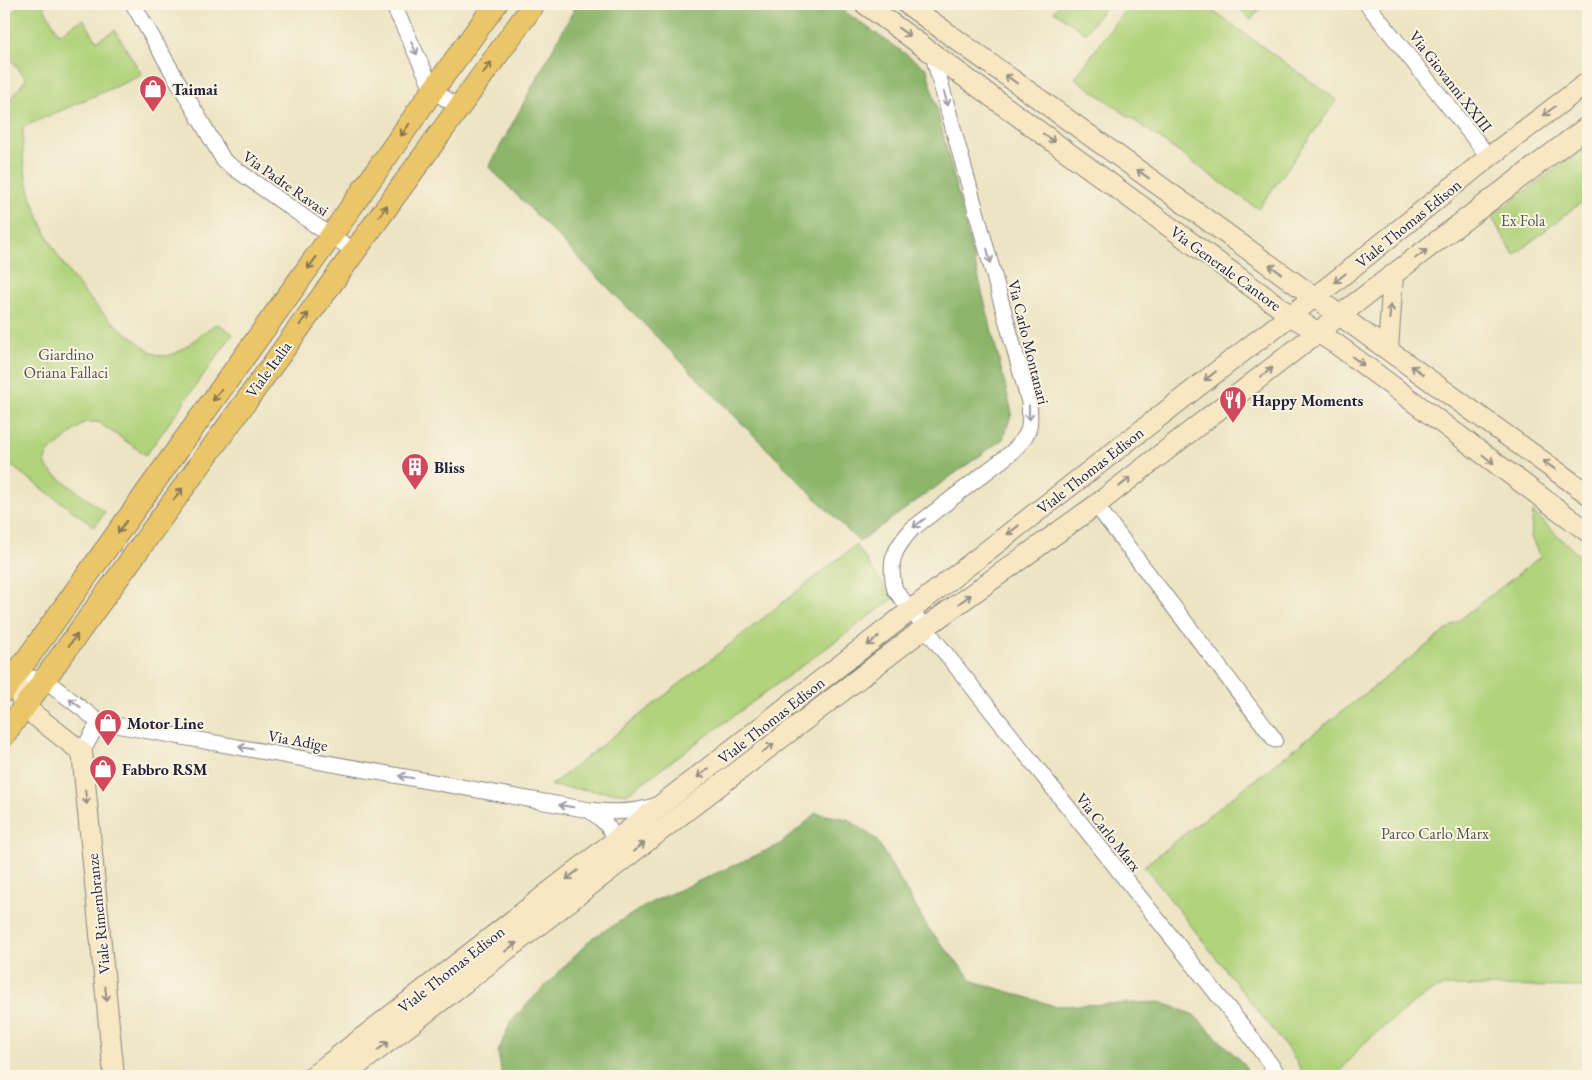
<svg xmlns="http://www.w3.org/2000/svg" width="1592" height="1080" font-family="'EB Garamond',serif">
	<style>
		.green { fill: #b1d37b; stroke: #6a7a5b }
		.forest { fill: #8cb56b; stroke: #576c53 }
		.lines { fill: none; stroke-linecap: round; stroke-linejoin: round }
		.street-casing { stroke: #88837f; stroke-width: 17 }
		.secondary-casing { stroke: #88837f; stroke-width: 22 }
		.primary-casing { stroke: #88837f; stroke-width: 24 }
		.street { stroke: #fff; stroke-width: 15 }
		.secondary { stroke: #f7e8c3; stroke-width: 20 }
		.primary { stroke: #ebc669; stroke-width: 22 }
		.oneway { stroke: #978f86 }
		.oneway2 { stroke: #9c9ca7 }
		.oneway3 { stroke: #867452 }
		.labels { text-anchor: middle; stroke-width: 4; stroke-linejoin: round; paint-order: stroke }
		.street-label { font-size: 16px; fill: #22223b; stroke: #fcf5e5 }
		.poi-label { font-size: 16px; font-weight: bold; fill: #22223b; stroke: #fcf5e5; text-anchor: start }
		.park-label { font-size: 16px; fill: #4d574e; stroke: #fcf5e5 }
	</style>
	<rect width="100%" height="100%" fill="#fcf5e5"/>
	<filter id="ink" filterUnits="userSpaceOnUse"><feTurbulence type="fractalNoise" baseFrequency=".02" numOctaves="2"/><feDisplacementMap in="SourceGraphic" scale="10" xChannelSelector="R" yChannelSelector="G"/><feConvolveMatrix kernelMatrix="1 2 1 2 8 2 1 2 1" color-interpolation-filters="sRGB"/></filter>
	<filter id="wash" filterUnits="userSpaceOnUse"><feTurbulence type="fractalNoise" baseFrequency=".0096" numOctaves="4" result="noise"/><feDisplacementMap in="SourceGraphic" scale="20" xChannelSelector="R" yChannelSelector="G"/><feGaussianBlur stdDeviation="1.12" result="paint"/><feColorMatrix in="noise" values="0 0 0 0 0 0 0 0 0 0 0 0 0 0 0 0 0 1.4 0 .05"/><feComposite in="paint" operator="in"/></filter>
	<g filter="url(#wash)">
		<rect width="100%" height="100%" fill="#ede4c3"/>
		<path class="green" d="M 20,4 L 42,4 L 59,34 L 83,19 L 97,41 L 115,30 L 142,75 L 23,127 C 23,139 22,152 24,165 C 35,232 78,299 133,338 C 141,344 154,357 165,356 C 182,355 201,332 216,324 L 220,325 L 233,334 L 146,455 L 98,422 L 85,422 L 48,453 C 43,460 45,466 51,472 L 105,512 L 95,527 L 6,462 L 4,463 L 4,108 L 26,79 L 4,50 L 4,23 Z
			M 1060,4 L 1107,4 L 1085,33 L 1054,11 Z
			M 1129,4 L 1203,4 L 1337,100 L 1258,209 L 1075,78 Z
			M 1235,4 L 1263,4 L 1251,20 Z
			M 1588,145 L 1588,197 L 1514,255 L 1491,216 Z
			M 1533,512 L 1588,564 L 1588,987 L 1443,986 L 1430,992 L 1398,1015 L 1362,1045 L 1336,1076 L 1305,1076 L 1291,1053 L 1144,866 L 1540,557 L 1531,537 Z
			M 856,545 L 893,599 L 627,794 L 550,786 Z"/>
		<path class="forest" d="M 577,4 L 834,4 L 927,69 L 1012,413 L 1003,439 L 859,542 L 489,167 Z
			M 815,813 L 848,819 L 876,839 L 928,928 L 973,981 L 1055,1006 L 1161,1002 L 1194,1015 L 1244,1064 L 1250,1076 L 502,1076 L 498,1052 L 511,1021 L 592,938 L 652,902 L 779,845 L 810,819 Z"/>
	</g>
	<g filter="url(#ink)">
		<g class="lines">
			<defs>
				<path id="street" d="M 133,4 L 224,161 L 331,236 L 354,250
					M 393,4 L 433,90 L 459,108
					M 1367,4 L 1489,157
					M 932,52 L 1029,402 C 1031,429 1031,433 1011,453 L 912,529 C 893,550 888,562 895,590 L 1248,1033 L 1279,1076
					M 1096,505 L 1275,740
					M 4,667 L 14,677 L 44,679 L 99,722 L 589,810 C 612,813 635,813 657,805
					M 82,752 L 99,722
					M 590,811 C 605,821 616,832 616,850"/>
				<path id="secondary" d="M 865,4 L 1290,315 L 1336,344 L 1588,532
					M 907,4 L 1588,494
					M 1388,349 L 1393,275
					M 14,677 L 24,707 L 82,752 L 114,1076
					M 313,1076 L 1228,363 L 1333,283 L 1489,157 L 1588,82
					M 344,1076 L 686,811 L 926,627 L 1096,505 L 1340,315 L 1588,126"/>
				<path id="primary" d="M 4,691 L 331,236 L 433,90 L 496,4
					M 4,735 L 534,4"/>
			</defs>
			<use href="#street" class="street-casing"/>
			<use href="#secondary" class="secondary-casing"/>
			<use href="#primary" class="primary-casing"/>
			<use href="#street" class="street"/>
			<use href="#secondary" class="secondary"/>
			<use href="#primary" class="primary"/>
		</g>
		<defs><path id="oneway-shaft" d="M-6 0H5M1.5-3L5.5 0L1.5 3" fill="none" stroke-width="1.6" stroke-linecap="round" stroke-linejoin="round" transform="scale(1.25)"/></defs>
		<g class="oneway">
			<use href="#oneway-shaft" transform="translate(904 32) rotate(36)"/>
			<use href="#oneway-shaft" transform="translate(1011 79) rotate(-144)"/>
			<use href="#oneway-shaft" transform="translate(1549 111) rotate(143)"/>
			<use href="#oneway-shaft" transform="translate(1049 138) rotate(36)"/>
			<use href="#oneway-shaft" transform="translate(1143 174) rotate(-144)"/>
			<use href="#oneway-shaft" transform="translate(1421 254) rotate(-37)"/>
			<use href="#oneway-shaft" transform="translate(1275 269) rotate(-144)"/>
			<use href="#oneway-shaft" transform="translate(1340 278) rotate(141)"/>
			<use href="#oneway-shaft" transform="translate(1390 312) rotate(-86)"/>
			<use href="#oneway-shaft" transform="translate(1358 361) rotate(37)"/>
			<use href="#oneway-shaft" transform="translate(1417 370) rotate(-144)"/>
			<use href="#oneway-shaft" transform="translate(1267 372) rotate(-38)"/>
			<use href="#oneway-shaft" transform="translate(1210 376) rotate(142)"/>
			<use href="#oneway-shaft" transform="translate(1488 459) rotate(37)"/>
			<use href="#oneway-shaft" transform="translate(1549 465) rotate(-144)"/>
			<use href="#oneway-shaft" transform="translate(1125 482) rotate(-38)"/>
			<use href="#oneway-shaft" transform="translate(1013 530) rotate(142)"/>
			<use href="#oneway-shaft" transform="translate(965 599) rotate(-36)"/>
			<use href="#oneway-shaft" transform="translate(873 641) rotate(142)"/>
			<use href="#oneway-shaft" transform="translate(768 748) rotate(-37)"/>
			<use href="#oneway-shaft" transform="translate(703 773) rotate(142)"/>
			<use href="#oneway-shaft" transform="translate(86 797) rotate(84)"/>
			<use href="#oneway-shaft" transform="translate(639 847) rotate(-38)"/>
			<use href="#oneway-shaft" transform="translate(572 875) rotate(142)"/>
			<use href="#oneway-shaft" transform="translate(511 947) rotate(-38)"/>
			<use href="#oneway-shaft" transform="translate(106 994) rotate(84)"/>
			<use href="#oneway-shaft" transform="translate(383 1046) rotate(-38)"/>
		</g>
		<g class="oneway2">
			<use href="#oneway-shaft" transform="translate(414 48) rotate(65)"/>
			<use href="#oneway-shaft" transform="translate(946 99) rotate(74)"/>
			<use href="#oneway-shaft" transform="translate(989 256) rotate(75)"/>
			<use href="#oneway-shaft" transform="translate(1029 413) rotate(89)"/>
			<use href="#oneway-shaft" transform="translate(919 523) rotate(143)"/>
			<use href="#oneway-shaft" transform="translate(75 703) rotate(-142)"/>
			<use href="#oneway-shaft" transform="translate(246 748) rotate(-170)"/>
			<use href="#oneway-shaft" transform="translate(406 777) rotate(-170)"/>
			<use href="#oneway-shaft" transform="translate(566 806) rotate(-170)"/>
		</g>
		<g class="oneway3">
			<use href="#oneway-shaft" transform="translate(487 68) rotate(-54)"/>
			<use href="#oneway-shaft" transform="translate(405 130) rotate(125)"/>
			<use href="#oneway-shaft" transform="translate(383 211) rotate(-54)"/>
			<use href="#oneway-shaft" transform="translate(312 263) rotate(126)"/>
			<use href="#oneway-shaft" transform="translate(304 319) rotate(-54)"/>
			<use href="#oneway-shaft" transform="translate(217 395) rotate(126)"/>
			<use href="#oneway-shaft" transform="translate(178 494) rotate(-54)"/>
			<use href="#oneway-shaft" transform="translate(122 527) rotate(126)"/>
			<use href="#oneway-shaft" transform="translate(73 640) rotate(-54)"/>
		</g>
	</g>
	<defs>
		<symbol id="shop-pin" viewBox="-11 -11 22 30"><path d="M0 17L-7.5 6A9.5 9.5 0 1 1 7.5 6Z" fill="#d1495b" stroke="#fcf5e5"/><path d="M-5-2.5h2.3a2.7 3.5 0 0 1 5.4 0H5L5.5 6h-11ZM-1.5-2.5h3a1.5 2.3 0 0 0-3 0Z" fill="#fff"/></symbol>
		<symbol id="restaurant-pin" viewBox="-11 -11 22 30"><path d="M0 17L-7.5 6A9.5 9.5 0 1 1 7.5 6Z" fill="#d1495b" stroke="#fcf5e5"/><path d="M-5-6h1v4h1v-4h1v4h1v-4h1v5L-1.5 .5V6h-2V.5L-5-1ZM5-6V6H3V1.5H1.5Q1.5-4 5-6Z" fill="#fff"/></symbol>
		<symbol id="building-pin" viewBox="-11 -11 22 30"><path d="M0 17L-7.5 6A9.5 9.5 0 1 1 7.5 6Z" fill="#d1495b" stroke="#fcf5e5"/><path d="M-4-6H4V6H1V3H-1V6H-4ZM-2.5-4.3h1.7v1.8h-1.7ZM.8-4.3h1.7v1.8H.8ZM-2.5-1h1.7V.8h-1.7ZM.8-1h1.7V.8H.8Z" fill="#fff"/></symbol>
	</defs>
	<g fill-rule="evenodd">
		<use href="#shop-pin" x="137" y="73" width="32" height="43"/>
		<use href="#restaurant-pin" x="1217" y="384" width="32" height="43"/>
		<use href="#building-pin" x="399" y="451" width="32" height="43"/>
		<use href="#shop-pin" x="92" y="707" width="32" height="43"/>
		<use href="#shop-pin" x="87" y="753" width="32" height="43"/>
	</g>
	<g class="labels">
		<g class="street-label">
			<text transform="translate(1451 81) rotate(52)" y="6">Via Giovanni XXIII</text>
			<text transform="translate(286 183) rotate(35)" y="6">Via Padre Ravasi</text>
			<text transform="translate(1408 223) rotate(-39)" y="6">Viale Thomas Edison</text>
			<text transform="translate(1226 268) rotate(36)" y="6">Via Generale Cantore</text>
			<text transform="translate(1029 342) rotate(76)" y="6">Via Carlo Montanari</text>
			<text transform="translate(268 369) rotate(-54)" y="6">Viale Italia</text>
			<text transform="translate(1090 470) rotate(-38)" y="6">Viale Thomas Edison</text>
			<text transform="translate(771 720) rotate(-38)" y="6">Viale Thomas Edison</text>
			<text transform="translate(298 740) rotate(10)" y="6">Via Adige</text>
			<text transform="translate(1109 832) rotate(52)" y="6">Via Carlo Marx</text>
			<text transform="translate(98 914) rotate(-96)" y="6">Viale Rimembranze</text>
			<text transform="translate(451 969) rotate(-38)" y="6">Viale Thomas Edison</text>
		</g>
		<g class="poi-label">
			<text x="172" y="95">Taimai</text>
			<text x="1252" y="406">Happy Moments</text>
			<text x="434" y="473">Bliss</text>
			<text x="127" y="729">Motor Line</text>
			<text x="122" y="775">Fabbro RSM</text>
		</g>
		<g class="park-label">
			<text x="1523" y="226">Ex Fola</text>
			<text x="66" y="360">Giardino<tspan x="66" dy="18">Oriana Fallaci</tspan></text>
			<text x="1435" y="839">Parco Carlo Marx</text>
		</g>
	</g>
	<rect width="1592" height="1080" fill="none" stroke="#fcf5e5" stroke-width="20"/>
</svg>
